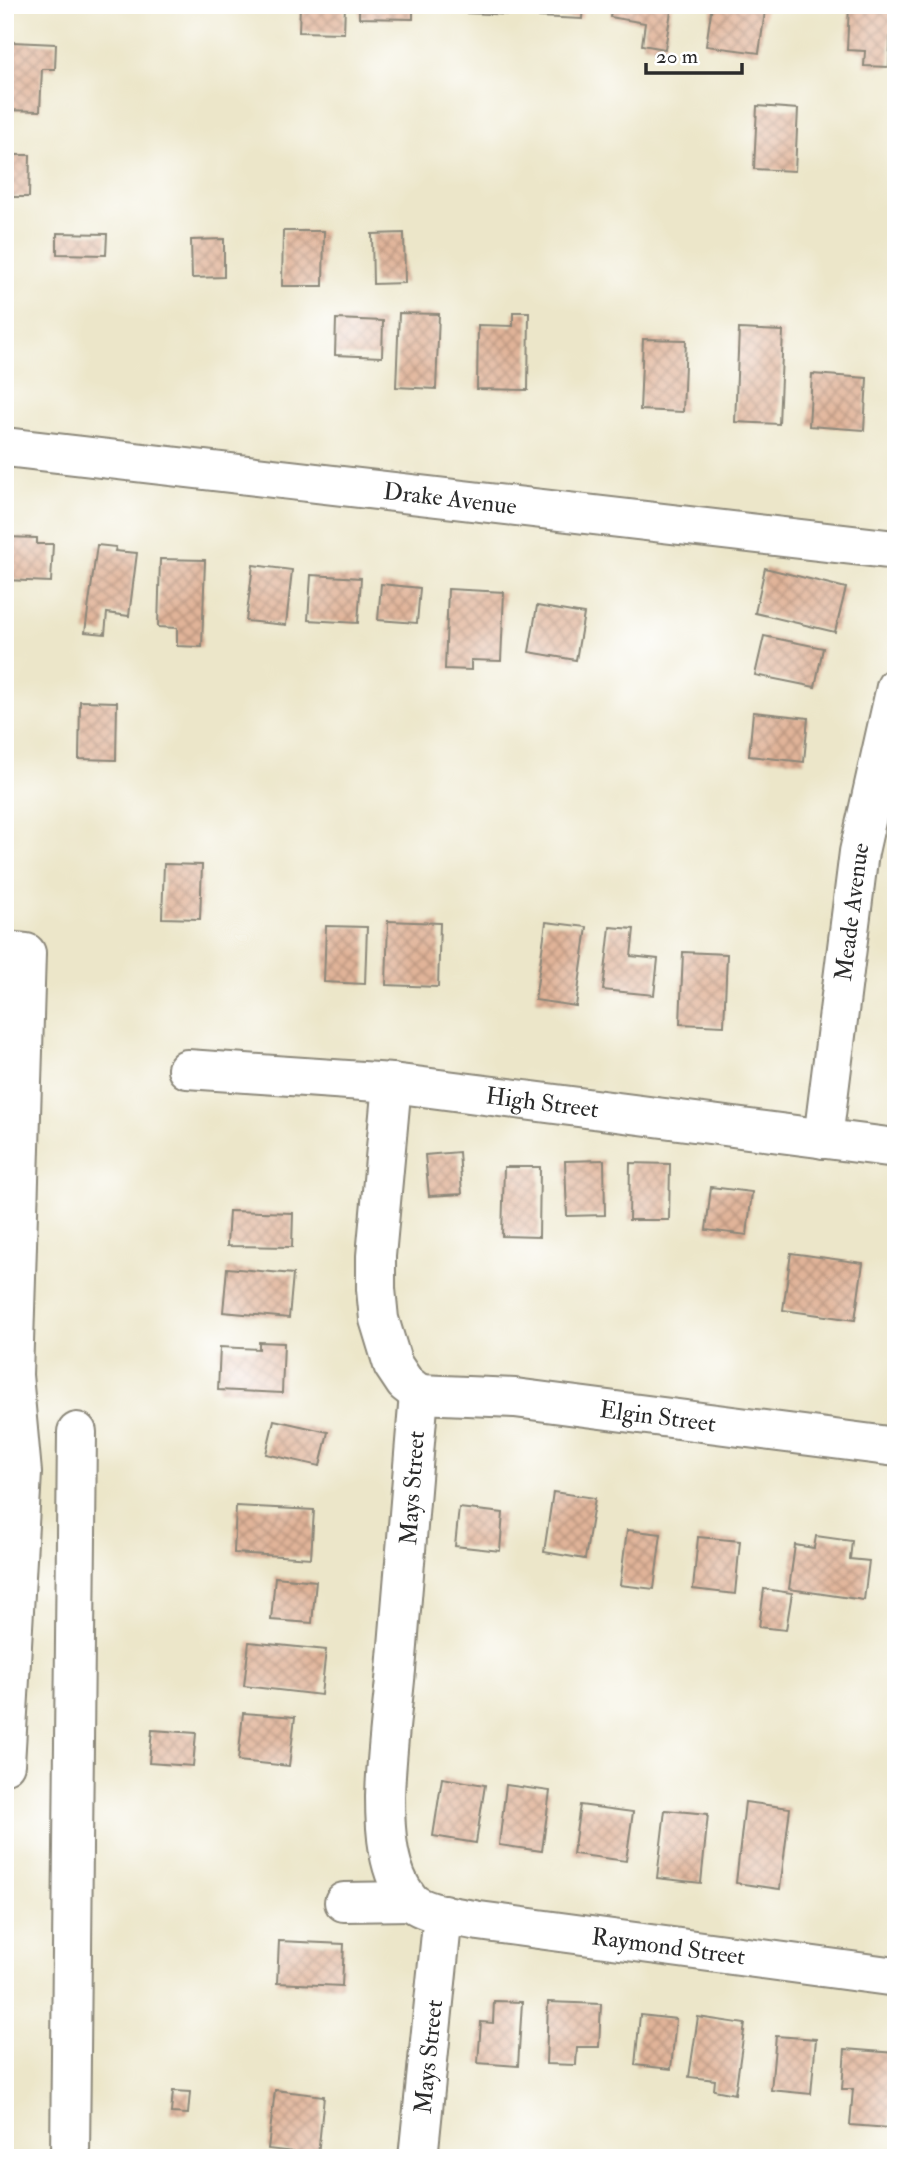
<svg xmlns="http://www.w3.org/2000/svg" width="901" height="2163" font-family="'IM FELL Double Pica',serif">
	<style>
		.building { fill: url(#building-cross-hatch) }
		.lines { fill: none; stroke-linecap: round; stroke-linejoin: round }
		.minor-casing { stroke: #8c887a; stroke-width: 42 }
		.minor { stroke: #fff; stroke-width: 38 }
		.labels { text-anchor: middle; stroke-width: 5; stroke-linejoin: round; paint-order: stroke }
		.street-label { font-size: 24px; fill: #2b2b2b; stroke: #fff }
	</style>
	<defs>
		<pattern id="building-cross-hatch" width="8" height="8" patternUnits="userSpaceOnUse" patternTransform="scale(1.75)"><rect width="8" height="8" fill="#e1b499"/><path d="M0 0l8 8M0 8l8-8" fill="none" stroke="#b7937d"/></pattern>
	</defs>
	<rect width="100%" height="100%" fill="#fff"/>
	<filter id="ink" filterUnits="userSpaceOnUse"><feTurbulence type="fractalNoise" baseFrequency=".0143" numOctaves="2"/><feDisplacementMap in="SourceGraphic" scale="14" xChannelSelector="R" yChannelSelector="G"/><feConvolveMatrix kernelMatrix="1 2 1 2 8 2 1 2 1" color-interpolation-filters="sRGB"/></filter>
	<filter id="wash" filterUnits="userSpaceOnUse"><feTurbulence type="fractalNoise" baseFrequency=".00686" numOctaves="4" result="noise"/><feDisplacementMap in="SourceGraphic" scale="28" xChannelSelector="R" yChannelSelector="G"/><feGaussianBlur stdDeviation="1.57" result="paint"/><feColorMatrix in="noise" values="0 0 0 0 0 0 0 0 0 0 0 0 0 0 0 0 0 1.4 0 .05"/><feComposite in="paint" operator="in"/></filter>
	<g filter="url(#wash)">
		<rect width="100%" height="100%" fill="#ece6c9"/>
		<g id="blocks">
			<path class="building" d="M 300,5 L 345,5 L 344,33 L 299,32 Z
				M 359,5 L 413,5 L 413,19 L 359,18 Z
				M 465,5 L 520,5 L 519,15 L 465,13 Z
				M 539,5 L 583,5 L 582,19 L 539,17 Z
				M 612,5 L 672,5 L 665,49 L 642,45 L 645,23 L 610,17 Z
				M 712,5 L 766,5 L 759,53 L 706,46 Z
				M 849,5 L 892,5 L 889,67 L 864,66 L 865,51 L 847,50 Z
				M 12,42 L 56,44 L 55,69 L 42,69 L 40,111 L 5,110 L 5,55 L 11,55 Z
				M 757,106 L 798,109 L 795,171 L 754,169 Z
				M 5,155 L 30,155 L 29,197 L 5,197 Z
				M 5,228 L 11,228 L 8,301 L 5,301 Z
				M 283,231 L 324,231 L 323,286 L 282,286 Z
				M 57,233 L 107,234 L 106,255 L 57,254 Z
				M 404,233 L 405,283 L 373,284 L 372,234 Z
				M 224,239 L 224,277 L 192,278 L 191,240 Z
				M 513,312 L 529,312 L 528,390 L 477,389 L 478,325 L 513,326 Z
				M 399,313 L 439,314 L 436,389 L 396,387 Z
				M 336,319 L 383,321 L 382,357 L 335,355 Z
				M 739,329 L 783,331 L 779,424 L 735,422 Z
				M 643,339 L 686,340 L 683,412 L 640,410 Z
				M 812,374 L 867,378 L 864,430 L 809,426 Z
				M 5,537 L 37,538 L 37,544 L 53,544 L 51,582 L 5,580 Z
				M 97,545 L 116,547 L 115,551 L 137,553 L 129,616 L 107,613 L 105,634 L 85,632 Z
				M 160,559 L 205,560 L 202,647 L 177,646 L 177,628 L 158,627 Z
				M 253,565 L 292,570 L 286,625 L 246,621 Z
				M 765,568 L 846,588 L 835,632 L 755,613 Z
				M 311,575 L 361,578 L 358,623 L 308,620 Z
				M 381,584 L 420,588 L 417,623 L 378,620 Z
				M 448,589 L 504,592 L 501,661 L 471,660 L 471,670 L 445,669 Z
				M 537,606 L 584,614 L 576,660 L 529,652 Z
				M 764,636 L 823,648 L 815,687 L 755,675 Z
				M 80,701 L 117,702 L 116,760 L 79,759 Z
				M 753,712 L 808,718 L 804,762 L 749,756 Z
				M 164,864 L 202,865 L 200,919 L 162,918 Z
				M 388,921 L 440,923 L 438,987 L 386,985 Z
				M 546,922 L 587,927 L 576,1006 L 535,1000 Z
				M 326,926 L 367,927 L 365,984 L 324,982 Z
				M 610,927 L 634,929 L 631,956 L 658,959 L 654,995 L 603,990 Z
				M 683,952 L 727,954 L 724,1026 L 680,1024 Z
				M 459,1152 L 462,1194 L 429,1196 L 425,1155 Z
				M 604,1160 L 605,1215 L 567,1216 L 565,1161 Z
				M 630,1163 L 670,1164 L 669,1220 L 629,1220 Z
				M 504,1167 L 540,1167 L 539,1237 L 502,1236 Z
				M 711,1187 L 752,1192 L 747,1235 L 706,1230 Z
				M 229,1211 L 293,1213 L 292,1247 L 227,1246 Z
				M 791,1253 L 863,1263 L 855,1320 L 783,1310 Z
				M 227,1268 L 293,1274 L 289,1318 L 223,1312 Z
				M 259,1342 L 284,1343 L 282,1393 L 218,1390 L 220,1347 L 259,1349 Z
				M 274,1420 L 328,1432 L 320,1466 L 266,1454 Z
				M 553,1492 L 595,1498 L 585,1559 L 544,1552 Z
				M 236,1506 L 314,1510 L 311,1558 L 234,1553 Z
				M 459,1508 L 503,1513 L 500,1551 L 455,1546 Z
				M 627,1530 L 661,1534 L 654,1589 L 620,1585 Z
				M 816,1536 L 852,1541 L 850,1559 L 869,1561 L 864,1600 L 789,1589 L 795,1545 L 814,1548 Z
				M 698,1537 L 740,1541 L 735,1594 L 693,1589 Z
				M 275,1577 L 316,1581 L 312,1623 L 271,1620 Z
				M 764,1589 L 792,1593 L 786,1630 L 759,1627 Z
				M 249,1642 L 326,1650 L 321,1695 L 244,1686 Z
				M 243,1713 L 295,1717 L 289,1766 L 238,1761 Z
				M 152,1730 L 196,1733 L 193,1766 L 149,1763 Z
				M 442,1778 L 485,1785 L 476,1843 L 433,1836 Z
				M 506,1785 L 550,1791 L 542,1851 L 499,1845 Z
				M 745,1802 L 790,1808 L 780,1889 L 736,1883 Z
				M 580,1805 L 633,1812 L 626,1861 L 573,1854 Z
				M 665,1810 L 708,1814 L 701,1883 L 657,1878 Z
				M 279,1941 L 344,1944 L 342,1986 L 277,1983 Z
				M 494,2001 L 522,2002 L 518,2066 L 478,2063 L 481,2022 L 493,2023 Z
				M 548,2002 L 601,2004 L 599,2047 L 577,2047 L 576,2065 L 546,2064 Z
				M 640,2015 L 676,2019 L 671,2069 L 635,2065 Z
				M 698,2017 L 745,2024 L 735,2094 L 714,2090 L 715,2080 L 689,2077 Z
				M 776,2036 L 816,2039 L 811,2094 L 771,2090 Z
				M 845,2049 L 895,2053 L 889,2128 L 850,2125 L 853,2089 L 842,2089 Z
				M 275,2090 L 324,2096 L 318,2155 L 268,2149 Z
				M 173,2091 L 190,2092 L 188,2114 L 171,2113 Z"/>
		</g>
	</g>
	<g filter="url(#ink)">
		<use href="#blocks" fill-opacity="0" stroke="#8c887a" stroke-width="2"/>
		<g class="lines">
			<defs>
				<g id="minor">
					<path id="s1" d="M 5,447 L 896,550"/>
					<path d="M 5,951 L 26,953 L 13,1375 L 22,1473 L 5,1764"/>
					<path id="s2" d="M 187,1069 L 392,1083 L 896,1148"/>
					<path d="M 392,1083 L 376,1256 L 376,1289 L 379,1319 L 393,1365 L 405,1383 L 419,1394"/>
					<path id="s3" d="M 823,1139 L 859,852 L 896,687"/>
					<path id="s4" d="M 419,1394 C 412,1486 404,1578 396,1670 C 392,1712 386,1755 385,1797 C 385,1830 387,1873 409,1899 C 421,1914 461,1917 479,1921 L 896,1977"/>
					<path id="s5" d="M 419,1394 L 515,1398 L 896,1447"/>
					<path d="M 344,1902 L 410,1901"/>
					<path d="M 70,2158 L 77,1432"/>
					<path id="s6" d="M 418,2158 L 443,1914"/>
				</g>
			</defs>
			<use href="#minor" class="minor-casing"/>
			<use href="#minor" class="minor"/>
		</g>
	</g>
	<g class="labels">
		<g class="street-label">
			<text dy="8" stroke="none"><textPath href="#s1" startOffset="448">Drake Avenue</textPath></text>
			<text dy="8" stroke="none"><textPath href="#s3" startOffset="229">Meade Avenue</textPath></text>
			<text dy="8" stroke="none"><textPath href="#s2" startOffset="357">High Street</textPath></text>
			<text dy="8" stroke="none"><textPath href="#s5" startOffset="240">Elgin Street</textPath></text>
			<text transform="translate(412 1488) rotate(-86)" y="8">Mays Street</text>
			<text dy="8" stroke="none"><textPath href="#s4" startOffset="777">Raymond Street</textPath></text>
			<text dy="8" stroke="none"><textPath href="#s6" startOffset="102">Mays Street</textPath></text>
		</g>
	</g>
	<rect width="901" height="2163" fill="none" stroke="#fff" stroke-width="28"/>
	<path d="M646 63v10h96v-10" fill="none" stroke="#2b2b2b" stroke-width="3.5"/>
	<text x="656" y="63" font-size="21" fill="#2b2b2b" stroke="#ffffff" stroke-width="5" paint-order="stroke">20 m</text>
</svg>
